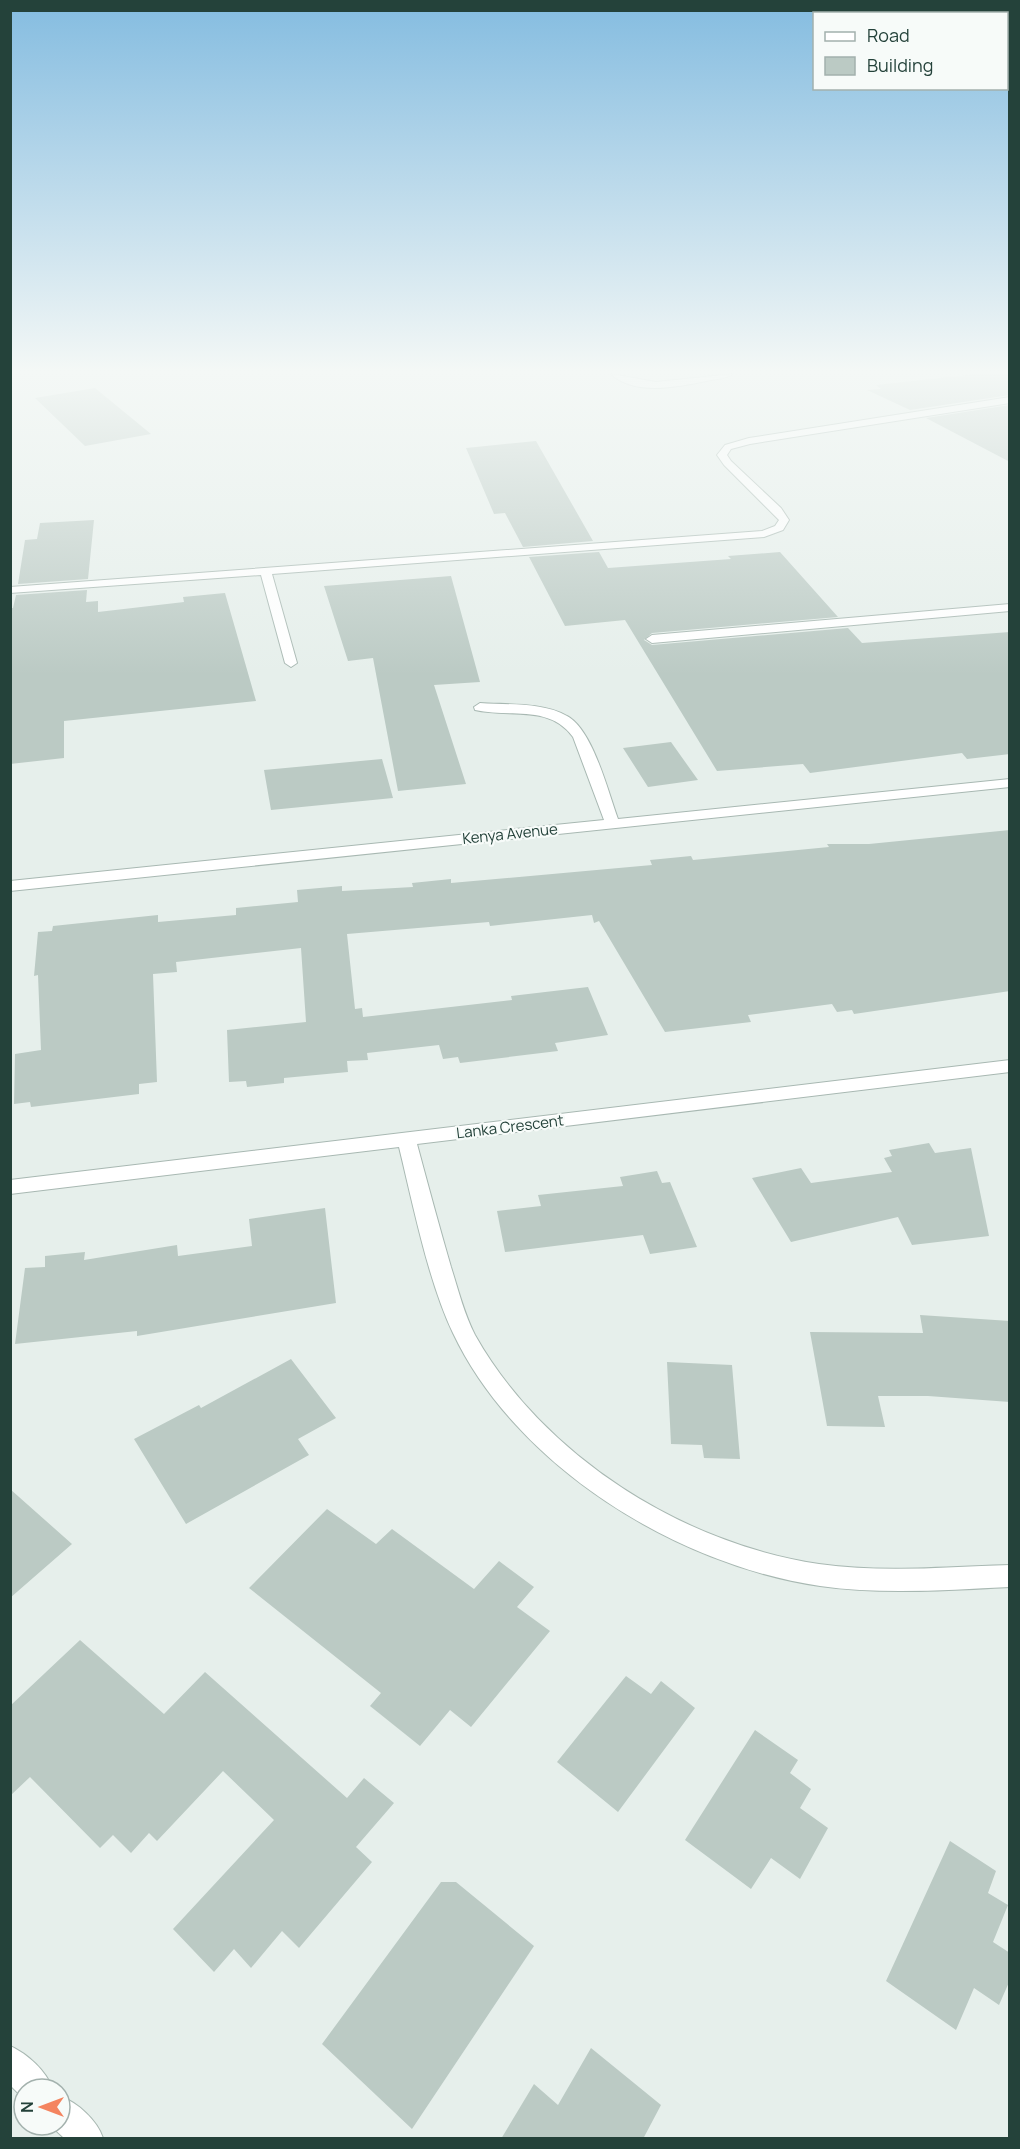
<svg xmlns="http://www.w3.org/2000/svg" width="1020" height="2149" font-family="Manrope,sans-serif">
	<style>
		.building { fill: #bbcac4 }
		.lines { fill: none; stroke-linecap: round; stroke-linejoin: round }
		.minor-casing { stroke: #a8b8b2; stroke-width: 2 }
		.minor { fill: #fff; fill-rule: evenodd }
		.labels { text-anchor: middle; stroke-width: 4.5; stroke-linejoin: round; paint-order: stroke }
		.street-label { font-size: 15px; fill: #24423a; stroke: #f7fbf9 }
	</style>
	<rect width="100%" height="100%" fill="#e6efeb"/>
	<path class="building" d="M 976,374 L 1010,374 L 1010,395 L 910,410 L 867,390 L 881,389 L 876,385 Z
		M 95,388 L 151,434 L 85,446 L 35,398 Z
		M 1010,405 L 1010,462 L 926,418 Z
		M 536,441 L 593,541 L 523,547 L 505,513 L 494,514 L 466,448 Z
		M 94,520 L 88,579 L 18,584 L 25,540 L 37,539 L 40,523 Z
		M 599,552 L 608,568 L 731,559 L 728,556 L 780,552 L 838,617 L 652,633 L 644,640 L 652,645 L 848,628 L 862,643 L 1010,632 L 1010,754 L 967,759 L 962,753 L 810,773 L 803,764 L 717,771 L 625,620 L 565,626 L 529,557 Z
		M 451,576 L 480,682 L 434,685 L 466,784 L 398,791 L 373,658 L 348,661 L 324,586 Z
		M 87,590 L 86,602 L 98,601 L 98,612 L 184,602 L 183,597 L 225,593 L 256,701 L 64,721 L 64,758 L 10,764 L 10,608 L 13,608 L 16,595 Z
		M 671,742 L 698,780 L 648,787 L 623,748 Z
		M 382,759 L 393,798 L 271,810 L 264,770 Z
		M 1010,830 L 1010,991 L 854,1014 L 852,1010 L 837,1012 L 832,1004 L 748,1015 L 751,1022 L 665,1032 L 599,921 L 594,923 L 592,915 L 490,926 L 489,922 L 347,934 L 355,1009 L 362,1008 L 363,1017 L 512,1000 L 511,996 L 588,987 L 608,1035 L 555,1043 L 558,1051 L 460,1063 L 458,1057 L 443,1059 L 439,1045 L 367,1053 L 368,1060 L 347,1061 L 348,1072 L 284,1078 L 284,1083 L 247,1087 L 246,1081 L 229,1082 L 227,1030 L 306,1022 L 301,948 L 176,962 L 177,972 L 153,974 L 157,1082 L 139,1084 L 139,1094 L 31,1107 L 30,1102 L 14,1104 L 15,1054 L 41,1050 L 38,975 L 34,976 L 38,932 L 52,931 L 53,926 L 158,915 L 158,922 L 236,915 L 236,908 L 298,902 L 297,890 L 342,886 L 342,891 L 413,887 L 412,883 L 451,879 L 451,883 L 652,865 L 650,860 L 691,856 L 693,860 L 829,847 L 827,844 L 869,844 Z
		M 929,1143 L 935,1153 L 971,1148 L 989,1236 L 912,1245 L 898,1217 L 791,1242 L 752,1178 L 801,1168 L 811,1183 L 892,1172 L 884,1158 L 892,1156 L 889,1150 Z
		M 657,1171 L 662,1183 L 670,1182 L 697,1247 L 650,1254 L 643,1235 L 505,1252 L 497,1211 L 541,1206 L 538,1195 L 623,1186 L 620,1177 Z
		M 325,1208 L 336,1303 L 137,1336 L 137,1331 L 15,1344 L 25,1268 L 45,1267 L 45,1256 L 85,1252 L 84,1260 L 177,1245 L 178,1256 L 252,1246 L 249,1219 Z
		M 920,1315 L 1010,1321 L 1010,1402 L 928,1396 L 878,1396 L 885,1427 L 827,1426 L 810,1332 L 923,1333 Z
		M 291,1359 L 336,1418 L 298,1439 L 309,1455 L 186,1524 L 134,1439 L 199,1405 L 201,1408 Z
		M 667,1362 L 732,1365 L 740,1459 L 704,1458 L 702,1445 L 671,1444 Z
		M 10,1489 L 72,1544 L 10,1598 Z
		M 327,1509 L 376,1544 L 392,1529 L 474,1589 L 499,1561 L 534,1587 L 517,1607 L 550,1631 L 471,1727 L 450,1710 L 420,1746 L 370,1706 L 381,1693 L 249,1588 Z
		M 80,1640 L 164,1714 L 205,1672 L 347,1798 L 364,1778 L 394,1803 L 356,1847 L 372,1862 L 299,1948 L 282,1931 L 251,1968 L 234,1949 L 214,1972 L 173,1929 L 274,1820 L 223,1771 L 157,1841 L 149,1833 L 131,1853 L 113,1835 L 100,1848 L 30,1777 L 10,1796 L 10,1706 Z
		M 626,1676 L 651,1694 L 661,1681 L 695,1708 L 618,1812 L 557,1762 Z
		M 755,1730 L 798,1760 L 790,1773 L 811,1789 L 800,1808 L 828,1828 L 800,1879 L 771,1858 L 751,1889 L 685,1840 Z
		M 950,1841 L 996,1871 L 988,1893 L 1008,1905 L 993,1942 L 1010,1953 L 1010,1980 L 999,2005 L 974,1988 L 956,2030 L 886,1981 Z
		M 441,1882 L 456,1882 L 534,1946 L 412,2129 L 322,2044 Z
		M 591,2048 L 661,2105 L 643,2139 L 501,2139 L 534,2084 L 558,2105 Z"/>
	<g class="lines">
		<defs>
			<path id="minor" d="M 611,374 L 656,382 L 733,374 C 726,379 715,379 706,381 C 677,387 635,396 611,374 Z
				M 1010,397 L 1010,403 L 750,444 L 731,449 L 727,455 L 731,461 L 781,508 L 789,520 L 783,530 L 764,537 L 272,574 L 297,663 L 291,667 L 285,663 L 261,575 L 10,593 L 10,587 L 762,531 L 775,526 L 779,520 L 724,465 L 717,455 L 725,445 L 749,438 Z
				M 1010,604 L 1010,611 L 652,643 L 646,639 L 652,635 Z
				M 480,703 C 507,705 543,702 567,716 C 593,730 608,792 618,819 L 1010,779 L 1010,787 L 10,891 L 10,881 L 604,820 L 573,737 C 549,704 510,718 475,710 L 474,707 Z
				M 1010,1060 L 1010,1072 L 417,1144 C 428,1185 439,1226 451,1267 C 458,1289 464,1314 475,1335 C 543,1456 683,1544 819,1564 C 882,1573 946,1567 1010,1565 L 1010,1587 C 947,1590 882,1595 820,1586 C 676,1565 516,1466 453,1333 C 428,1281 413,1204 399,1147 L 10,1194 L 10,1180 Z
				M 10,2046 C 28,2054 46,2071 53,2089 L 24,2089 L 24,2099 L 10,2085 Z
				M 60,2096 C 78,2103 97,2120 103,2138 L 64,2138 L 50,2125 L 60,2125 Z"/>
		</defs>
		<use href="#minor" class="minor-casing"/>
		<use href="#minor" class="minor"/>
	</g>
	<linearGradient id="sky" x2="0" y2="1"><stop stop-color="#84bce0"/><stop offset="0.55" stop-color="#f4f8f6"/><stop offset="1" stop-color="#f4f8f6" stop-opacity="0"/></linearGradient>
	<rect width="1020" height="675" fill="url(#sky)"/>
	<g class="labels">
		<g class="street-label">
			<text transform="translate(510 834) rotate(-6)" y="5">Kenya Avenue</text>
			<text transform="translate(510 1127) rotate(-7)" y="5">Lanka Crescent</text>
		</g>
	</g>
	<rect width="1020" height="2149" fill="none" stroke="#24423a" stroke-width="24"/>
	<rect x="813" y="12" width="195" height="78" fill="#f7fbf9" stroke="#a3b1ad" stroke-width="1.5"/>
	<rect x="825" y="32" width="30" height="9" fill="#ffffff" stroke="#a3b1ad" stroke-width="1.5"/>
	<text x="867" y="42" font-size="18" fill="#24423a">Road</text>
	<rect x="825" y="57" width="30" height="18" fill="#bbcac4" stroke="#a3b1ad" stroke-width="1.5"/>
	<text x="867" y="72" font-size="18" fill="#24423a">Building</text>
	<g transform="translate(42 2107) rotate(270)"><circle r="28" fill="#f7fbf9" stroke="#a3b1ad" stroke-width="1.5"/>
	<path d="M0-4.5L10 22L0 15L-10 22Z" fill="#f4845f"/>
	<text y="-9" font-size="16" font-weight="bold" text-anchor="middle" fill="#24423a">N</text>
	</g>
</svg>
